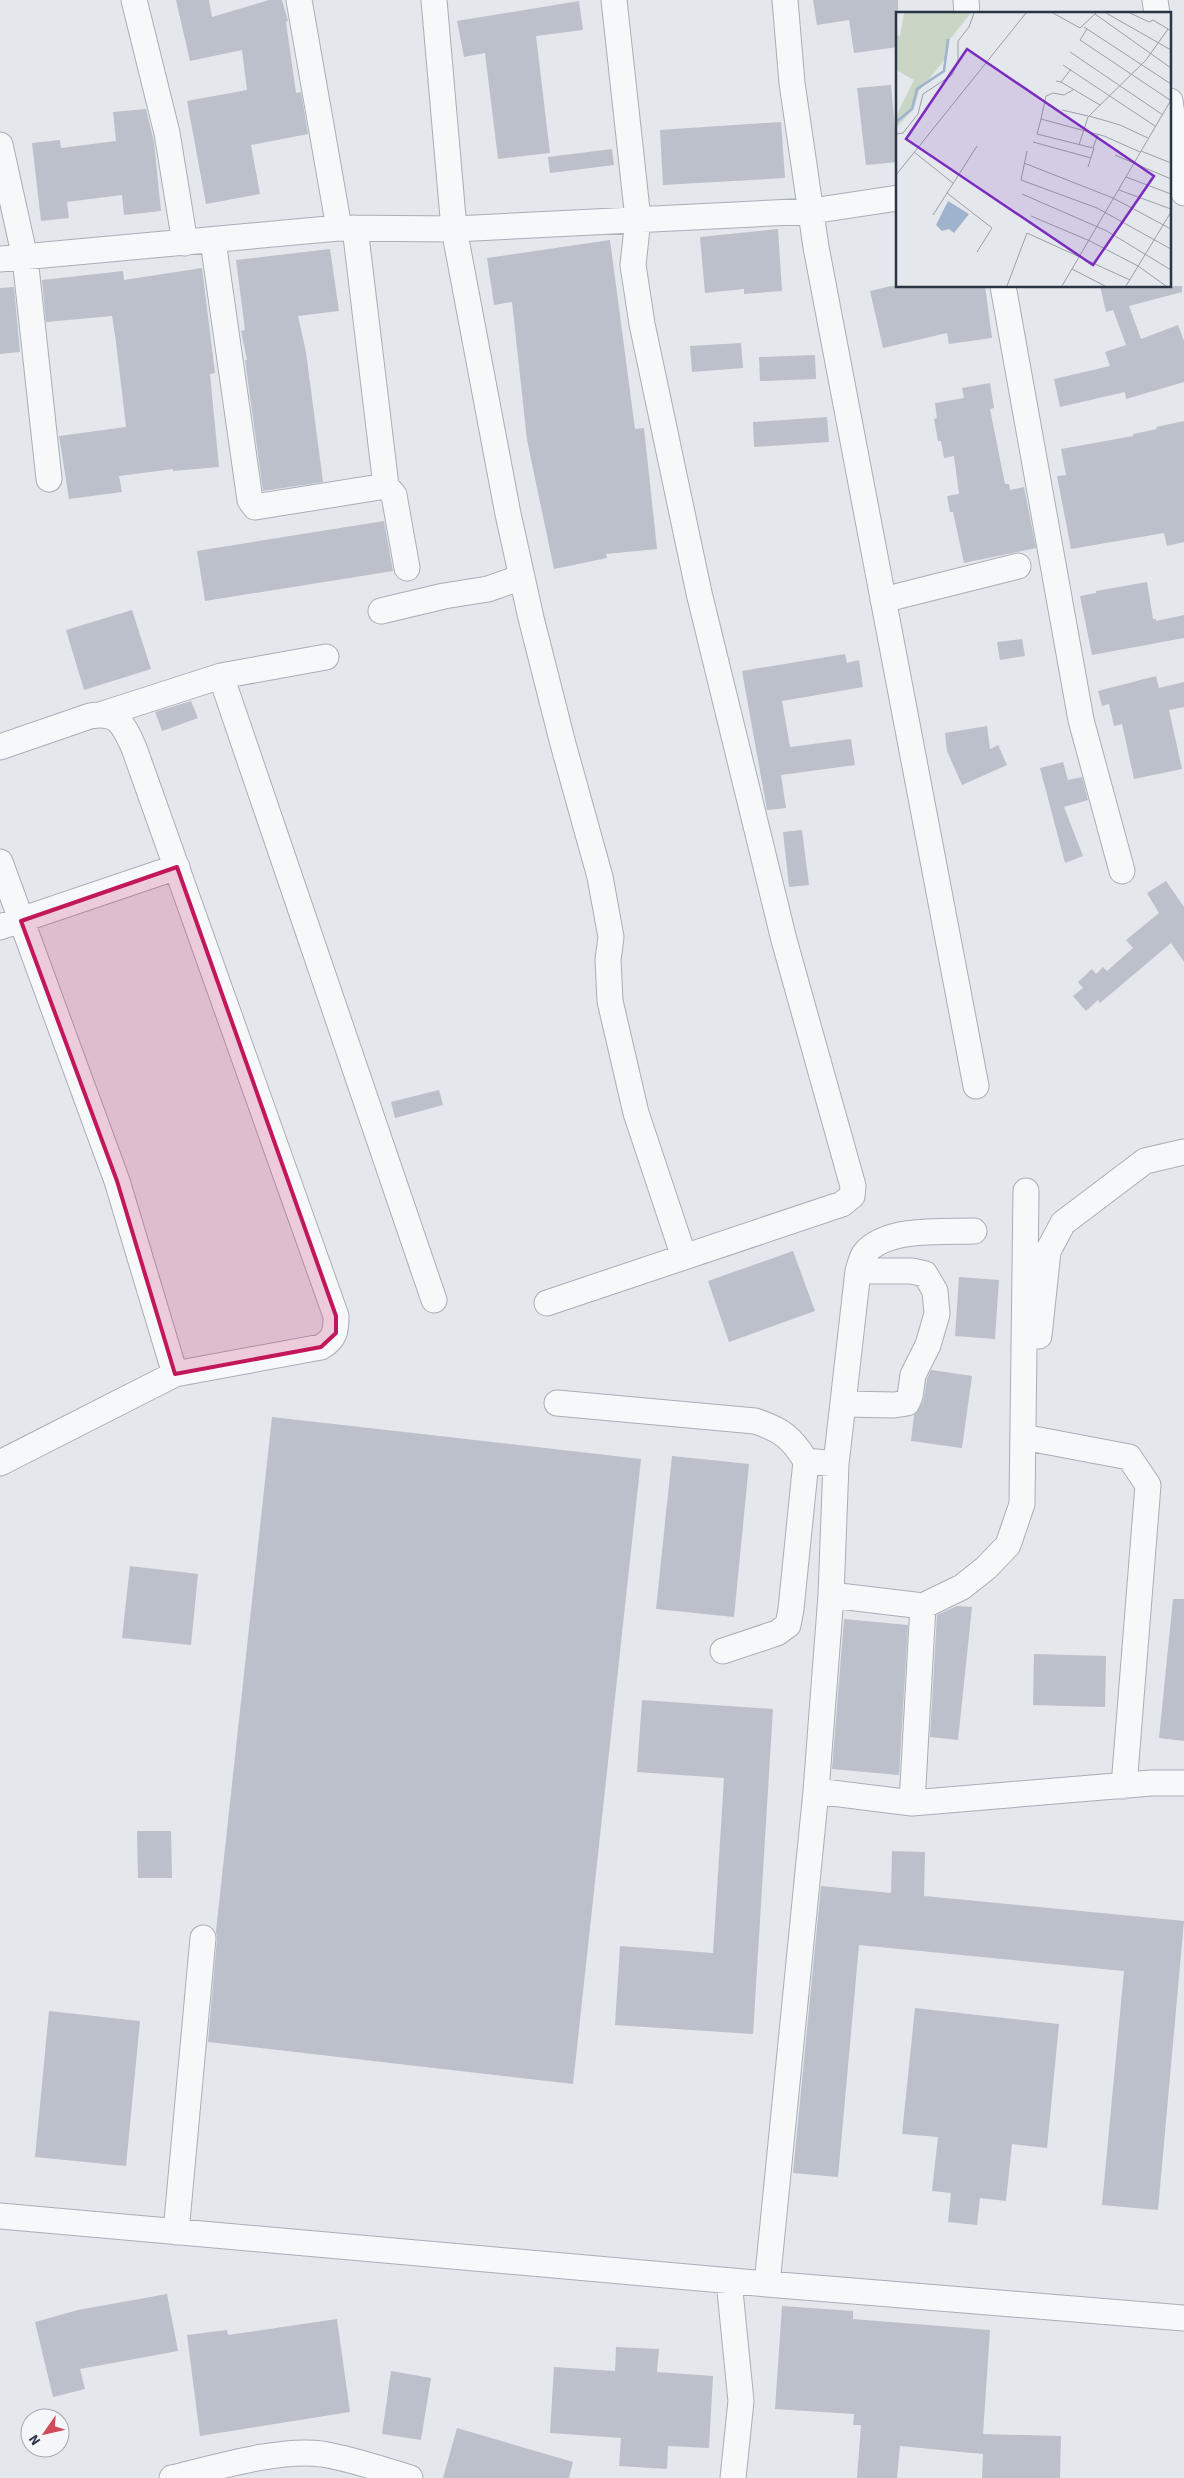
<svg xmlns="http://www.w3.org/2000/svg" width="1184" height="2478" font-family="'Source Sans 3',sans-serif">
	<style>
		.building { fill: #bbc0ca }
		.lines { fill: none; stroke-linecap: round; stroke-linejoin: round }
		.minor-casing { stroke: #a9aeb7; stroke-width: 27 }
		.minor { stroke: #f7f8fa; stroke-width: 25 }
		.marked { fill: #c2185b; fill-opacity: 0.2; stroke: #c2185b; stroke-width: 4; stroke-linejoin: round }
		.inset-river { fill: none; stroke: #9fb4cc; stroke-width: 2.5 }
		.inset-road { fill: none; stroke: #9a9fa9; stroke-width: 1 }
		.view { fill: #7b2cbf; fill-opacity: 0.15; stroke: #7b2cbf; stroke-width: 2.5 }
		.inset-edge { fill: none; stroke: #2b3445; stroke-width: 2.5 }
	</style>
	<rect width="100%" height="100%" fill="#e4e7ec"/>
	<path class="building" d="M 176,0 L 209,0 L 212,17 L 269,0 L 282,0 L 288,21 L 286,22 L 296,93 L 301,92 L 308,134 L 251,145 L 260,194 L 206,204 L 187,101 L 247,90 L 242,50 L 190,61 Z
		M 813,0 L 898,0 L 898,47 L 854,53 L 849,20 L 817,25 Z
		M 579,1 L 583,30 L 536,36 L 550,153 L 498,159 L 485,53 L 464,57 L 457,21 Z
		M 891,85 L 898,162 L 866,165 L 857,88 Z
		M 146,109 L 154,142 L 161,211 L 124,215 L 122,195 L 67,202 L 69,218 L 41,221 L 32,143 L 60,140 L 61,148 L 116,141 L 113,112 Z
		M 781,122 L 785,178 L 663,185 L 660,130 Z
		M 612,149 L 614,165 L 550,173 L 548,157 Z
		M 778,229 L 782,291 L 744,294 L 744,289 L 705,293 L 700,237 Z
		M 610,240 L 635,429 L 644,428 L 657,549 L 606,554 L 607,558 L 554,569 L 527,440 L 512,302 L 494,305 L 487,258 Z
		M 330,249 L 339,311 L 298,316 L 306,352 L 323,482 L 263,491 L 245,360 L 247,360 L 241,331 L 245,330 L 236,260 Z
		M 202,268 L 215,373 L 210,374 L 219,467 L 173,471 L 173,469 L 119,476 L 122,492 L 69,499 L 59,436 L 126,427 L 116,342 L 112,316 L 46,322 L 42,280 L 123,271 L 124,280 Z
		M 891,286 L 985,286 L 992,338 L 949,344 L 947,333 L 883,348 L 870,291 Z
		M 1100,286 L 1182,286 L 1182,292 L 1129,306 L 1141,339 L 1178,325 L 1184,341 L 1184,382 L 1126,399 L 1125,392 L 1060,407 L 1054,379 L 1110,366 L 1105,352 L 1126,345 L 1113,310 L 1106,312 Z
		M 14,287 L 20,352 L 0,354 L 0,288 Z
		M 741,343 L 743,368 L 692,372 L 690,346 Z
		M 815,355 L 816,379 L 760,381 L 759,357 Z
		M 990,383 L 994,408 L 990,409 L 1005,484 L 1009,484 L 1010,490 L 1024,487 L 1036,548 L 964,563 L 953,512 L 950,512 L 947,496 L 959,494 L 954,456 L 944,458 L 941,441 L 938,441 L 934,419 L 937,418 L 935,403 L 964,398 L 962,388 Z
		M 827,417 L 829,442 L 754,447 L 753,422 Z
		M 1184,421 L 1184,542 L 1167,546 L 1164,533 L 1071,549 L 1057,476 L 1066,475 L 1061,449 L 1133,436 L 1133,434 L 1157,429 L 1156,427 Z
		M 384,521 L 393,571 L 205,601 L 197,551 Z
		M 1147,582 L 1153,619 L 1156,619 L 1156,621 L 1184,615 L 1184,638 L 1092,655 L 1080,596 L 1096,593 L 1096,591 Z
		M 132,610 L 151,669 L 84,690 L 66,630 Z
		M 1022,639 L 1025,656 L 1000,660 L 997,642 Z
		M 845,654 L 847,663 L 859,660 L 863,687 L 782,701 L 790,747 L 851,739 L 855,765 L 781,775 L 786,808 L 767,810 L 742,671 Z
		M 1156,676 L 1159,688 L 1184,682 L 1184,707 L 1169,710 L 1182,769 L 1134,779 L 1122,724 L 1114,726 L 1109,704 L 1102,706 L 1098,691 Z
		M 191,701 L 198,718 L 162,731 L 155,712 Z
		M 987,726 L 990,749 L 998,745 L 1007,765 L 962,785 L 947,751 L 945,733 Z
		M 1063,762 L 1068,780 L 1082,777 L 1088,800 L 1064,807 L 1083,856 L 1065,863 L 1040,768 Z
		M 802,830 L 809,885 L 789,887 L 783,832 Z
		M 1166,881 L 1184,907 L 1184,962 L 1171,943 L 1100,1003 L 1098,1000 L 1086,1011 L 1073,996 L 1083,988 L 1078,982 L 1092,969 L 1096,974 L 1103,967 L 1107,971 L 1133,948 L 1126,940 L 1159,913 L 1147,893 Z
		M 439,1090 L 443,1105 L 395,1118 L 391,1102 Z
		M 793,1251 L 815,1311 L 729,1342 L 708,1281 Z
		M 959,1277 L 999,1280 L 995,1339 L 955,1336 Z
		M 931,1370 L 972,1376 L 962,1448 L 911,1441 L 914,1415 L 923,1402 L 927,1379 Z
		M 272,1417 L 641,1459 L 573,2084 L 208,2042 L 217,1939 L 216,1931 Z
		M 672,1456 L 749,1464 L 734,1617 L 656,1609 Z
		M 130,1566 L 198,1574 L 191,1645 L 122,1638 Z
		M 1173,1599 L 1184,1599 L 1184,1741 L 1159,1738 Z
		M 957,1606 L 972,1607 L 958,1740 L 930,1737 L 937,1615 Z
		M 844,1619 L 908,1625 L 899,1775 L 832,1769 Z
		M 1034,1654 L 1106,1656 L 1105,1707 L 1033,1705 Z
		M 642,1700 L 773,1709 L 753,2034 L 615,2025 L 620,1946 L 713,1953 L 724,1778 L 637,1772 Z
		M 137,1831 L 171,1831 L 172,1878 L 138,1878 Z
		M 892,1851 L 925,1852 L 924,1896 L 1184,1921 L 1158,2210 L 1102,2205 L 1124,1971 L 859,1945 L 838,2177 L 793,2173 L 821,1886 L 891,1893 Z
		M 915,2008 L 1059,2024 L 1047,2148 L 1012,2144 L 1006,2201 L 980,2198 L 977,2225 L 948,2222 L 951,2193 L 932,2191 L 938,2137 L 902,2134 Z
		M 49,2011 L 140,2021 L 126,2166 L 35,2157 Z
		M 167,2294 L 178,2351 L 80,2369 L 85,2389 L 53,2397 L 35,2322 L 78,2310 Z
		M 782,2306 L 853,2311 L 853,2319 L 990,2330 L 983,2434 L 1061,2436 L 1060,2478 L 982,2478 L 983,2454 L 900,2446 L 897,2478 L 857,2478 L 861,2425 L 853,2425 L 854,2414 L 775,2409 Z
		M 337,2319 L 350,2412 L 200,2436 L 187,2335 L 227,2330 L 228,2335 Z
		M 616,2347 L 659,2349 L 657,2372 L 713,2376 L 709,2448 L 668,2446 L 667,2469 L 619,2466 L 621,2438 L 550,2433 L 554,2367 L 615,2371 Z
		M 391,2371 L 431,2378 L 421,2440 L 382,2434 Z
		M 457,2428 L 573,2462 L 569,2478 L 443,2478 Z"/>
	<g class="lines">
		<defs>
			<path id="minor" d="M 134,0 L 167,133 L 185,243
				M 299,0 L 339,228
				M 434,0 L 454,229 L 508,514 L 531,618 L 563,744 L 600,877 L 611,937 L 608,960 L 610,1001 L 636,1113 L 684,1257
				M 785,0 L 792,83 L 816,247 L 976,1086
				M 966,0 L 967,14
				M 1155,0 L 1157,14
				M 1170,101 L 1184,193
				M 0,145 L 25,258 L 49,479
				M 355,228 L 386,486
				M 213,241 L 250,500 L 255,507 L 386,486 L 394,495 L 407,568
				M 0,259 L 339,228 L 454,229 L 812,211 L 898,198
				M 1003,286 L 1081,720 L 1122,871
				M 883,600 L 1018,566
				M 381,611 L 444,596 L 488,589 L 522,577
				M 221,676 L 434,1300
				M 103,714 L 221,676 L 326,657
				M 0,747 L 90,716 C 118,711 123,724 134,748 L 336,1316 C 336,1331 335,1339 321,1347 L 175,1374
				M 0,862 L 117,1181 L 175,1374 L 0,1463
				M 0,927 L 177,867
				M 547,1303 L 842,1204 L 852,1196 L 853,1186 L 784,940 L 699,593 L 642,324 L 633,265 L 638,219 L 614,0
				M 1039,1336 L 1048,1251 L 1063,1223 L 1145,1161 L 1184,1152
				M 557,1403 L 755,1421 C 782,1430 791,1437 806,1461 L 836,1464
				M 845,1404 L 894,1405 L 907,1403 L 910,1396 L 913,1375 L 928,1345 L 937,1314 L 935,1291 L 925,1274 L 912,1271 L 858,1271
				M 1023,1437 L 1129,1457 L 1148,1485 L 1124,1786
				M 831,1595 L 923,1606 L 962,1587 L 986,1568 L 1008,1545 L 1022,1504 L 1026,1191
				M 723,1651 L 777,1633 L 788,1625 L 791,1609 L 806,1461
				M 816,1791 L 912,1803 L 1151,1783 L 1184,1783
				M 912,1803 L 923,1606
				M 0,2216 L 767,2284 L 1184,2318
				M 176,2232 L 203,1938
				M 729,2281 L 741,2401 L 733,2478
				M 767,2284 L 816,1791 L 831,1595 L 836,1464 L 858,1271 C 860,1266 861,1257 865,1253 C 887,1227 943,1232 974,1231
				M 172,2478 C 214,2468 279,2448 322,2454 C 352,2459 381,2469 410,2478"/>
		</defs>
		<use href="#minor" class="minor-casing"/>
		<use href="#minor" class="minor"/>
	</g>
	<path class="marked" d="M 177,867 L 336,1316 L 336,1333 L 321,1347 L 175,1374 L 117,1181 L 21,921 Z"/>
	<g transform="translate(896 12)">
		<rect width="275" height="275" fill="#e4e7ec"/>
		<path d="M 8,1 L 75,1 L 54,27 L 51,45 L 23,79 L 18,96 L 0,116 L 0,104 L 18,68 L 0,58 L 0,23 L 4,24 Z" fill="#c9d6c5"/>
		<path d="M 52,189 L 73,202 L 58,221 L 53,217 L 46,219 L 40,213 Z" fill="#9fb4cc"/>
		<path class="inset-river" d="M 0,110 L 16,97 L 21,77 L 48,59 L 52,27"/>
		<path class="inset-road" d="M 157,1 L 184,16 L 200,1M 210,1 L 275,38M 234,1 L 253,10 L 257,8 L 272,17M 199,2 L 275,56M 188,15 L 275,72M 191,17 L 184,28 L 274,88M 174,40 L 267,103M 167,53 L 259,114M 160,69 L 165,70 L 175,57M 165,70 L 204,93M 177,78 L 168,83 L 157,81 L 150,84 L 145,107 L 208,124 L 244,140M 166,98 L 192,104M 193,104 L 224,113 L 252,126M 145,107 L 141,122 L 197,136 L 202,122M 0,122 L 7,121 L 22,102 L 27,82 L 56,63 L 62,50 L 62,29 L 73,15 L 78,1M 137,130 L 195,146M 183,133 L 192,105 L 250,48 L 272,17 L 275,19M 131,139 L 125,168 L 201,196 L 275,237M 245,139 L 275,151M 18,140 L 57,171M 219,143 L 275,167M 128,151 L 217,186 L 275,217M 192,155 L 198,136M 0,163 L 130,1M 230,165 L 275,182M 223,178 L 275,197M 51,181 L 96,216 L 81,240M 126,182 L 211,219 L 275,258M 37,203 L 81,134M 135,204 L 194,229 L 242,254 L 270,274M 176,257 L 209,274M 111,274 L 131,221 L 234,268M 166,274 L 275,88M 230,274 L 275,200"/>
		<path class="view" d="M 71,37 L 258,164 L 197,253 L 10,127 Z"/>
		<rect width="275" height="275" class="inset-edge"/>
	</g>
	<g transform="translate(45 2433) rotate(236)"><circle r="24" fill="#f4f6f9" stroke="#a4a8b1"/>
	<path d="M0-4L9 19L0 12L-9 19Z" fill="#d1495b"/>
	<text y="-8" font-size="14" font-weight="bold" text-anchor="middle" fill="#2b3445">N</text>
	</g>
</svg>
